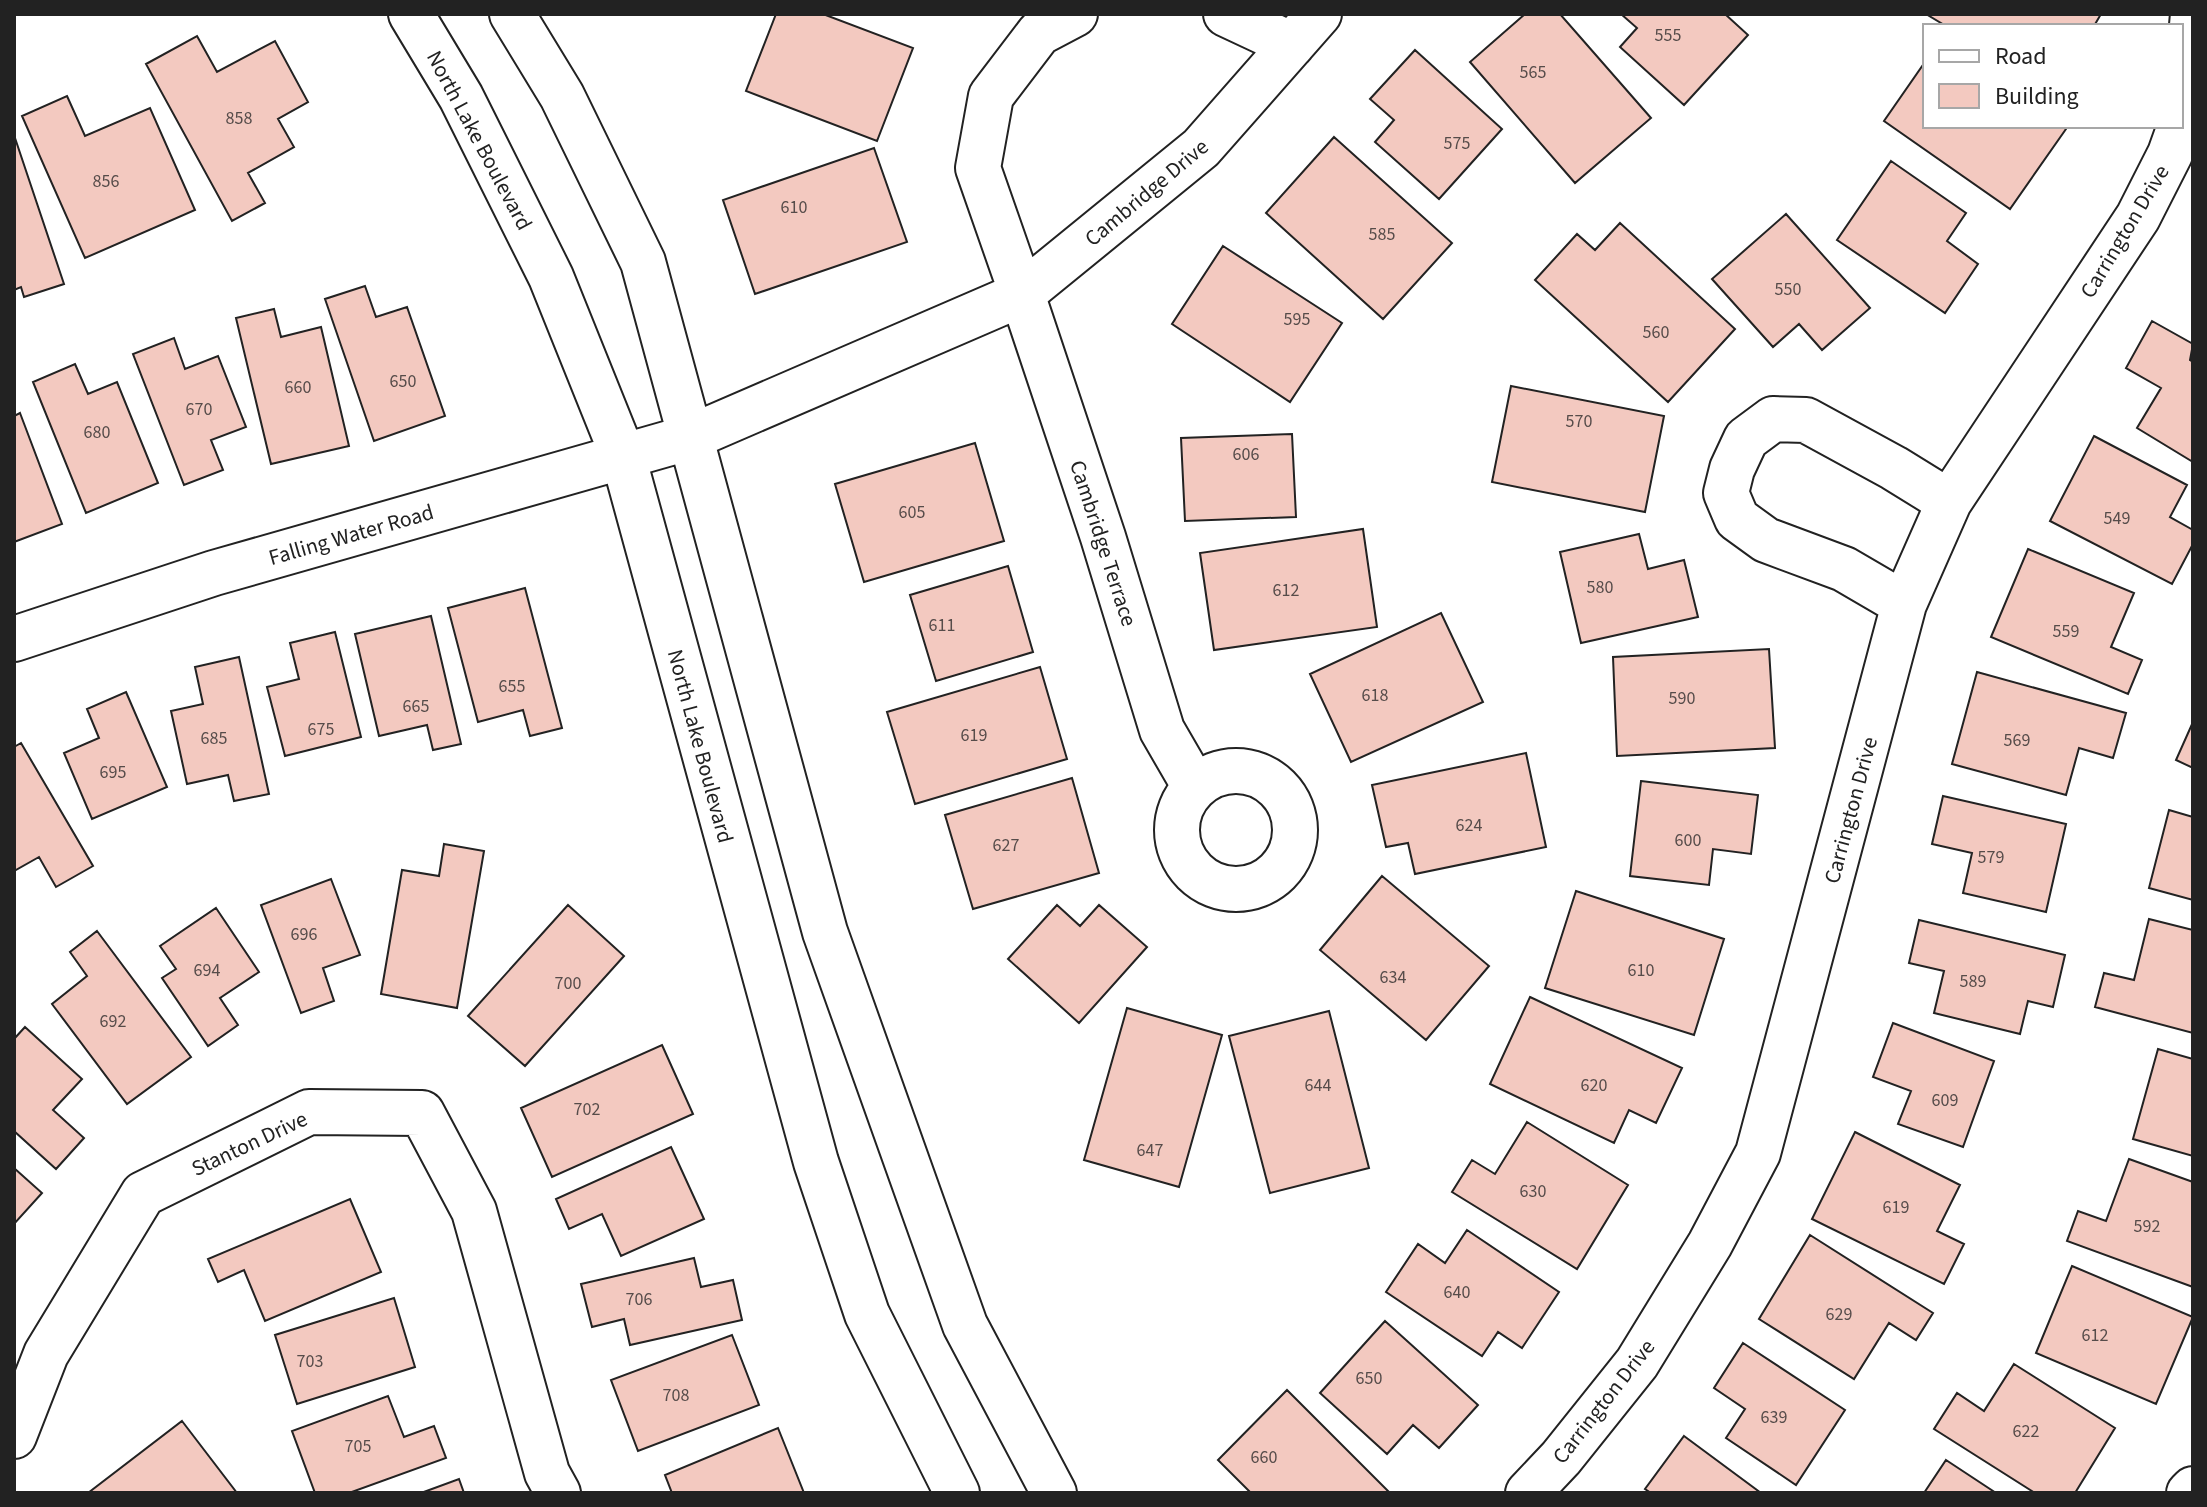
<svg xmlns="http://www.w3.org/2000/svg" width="2207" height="1507" font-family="'Source Sans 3',sans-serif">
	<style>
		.building { fill: #f3c9c0; stroke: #222; stroke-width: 2 }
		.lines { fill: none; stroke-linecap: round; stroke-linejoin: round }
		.minor-casing { stroke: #222; stroke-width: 48 }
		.minor { stroke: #fff; stroke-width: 44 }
		.labels { text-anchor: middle; stroke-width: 6; stroke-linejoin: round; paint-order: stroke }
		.number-label { font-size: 18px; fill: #564c4a }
		.street-label { font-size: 22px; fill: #222; stroke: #fff }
	</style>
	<rect width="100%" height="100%" fill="#fff"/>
	<path class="building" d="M 776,14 L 823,14 L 913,48 L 877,141 L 746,91 Z
		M 1525,14 L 1560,14 L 1651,118 L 1575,183 L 1470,62 Z
		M 1621,14 L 1725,14 L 1748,35 L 1684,105 L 1620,47 L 1637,28 Z
		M 1926,14 L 2101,14 L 2094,26 L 1946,26 Z
		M 197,36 L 217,72 L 275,41 L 308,102 L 278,119 L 294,147 L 248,173 L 265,203 L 232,221 L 146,64 Z
		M 1415,50 L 1502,129 L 1439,199 L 1375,142 L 1394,120 L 1370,99 Z
		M 1925,62 L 1925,126 L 2062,126 L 2066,129 L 2010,209 L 1884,121 Z
		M 67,96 L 85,136 L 150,108 L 195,210 L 85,258 L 22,116 Z
		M 14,135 L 64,284 L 24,297 L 21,287 L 14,290 Z
		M 1334,137 L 1452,243 L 1383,319 L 1266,213 Z
		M 874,148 L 907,242 L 755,294 L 723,200 Z
		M 1891,161 L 1966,213 L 1947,241 L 1978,264 L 1945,313 L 1837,240 Z
		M 1786,214 L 1870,308 L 1822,350 L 1799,324 L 1773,347 L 1712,279 Z
		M 1620,223 L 1735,329 L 1668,402 L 1535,280 L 1577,234 L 1595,250 Z
		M 1223,246 L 1342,323 L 1290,402 L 1172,324 Z
		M 365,286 L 376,317 L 407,307 L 445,416 L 374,441 L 325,299 Z
		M 274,309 L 281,337 L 321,327 L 349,446 L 271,464 L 236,318 Z
		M 2152,321 L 2193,344 L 2190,360 L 2193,362 L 2193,462 L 2137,428 L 2161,388 L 2126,368 Z
		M 174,338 L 185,369 L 218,356 L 246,427 L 211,440 L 223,470 L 184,485 L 133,354 Z
		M 75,364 L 88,394 L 117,382 L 158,483 L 86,513 L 33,382 Z
		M 1511,386 L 1664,416 L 1645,512 L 1492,482 Z
		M 20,413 L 62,524 L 14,542 L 14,416 Z
		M 1292,434 L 1296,517 L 1185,521 L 1181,438 Z
		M 2094,436 L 2187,485 L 2170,517 L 2193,530 L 2193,544 L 2172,584 L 2050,521 Z
		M 975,443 L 1004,541 L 864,582 L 835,484 Z
		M 1363,529 L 1377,627 L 1214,650 L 1200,553 Z
		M 1639,534 L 1648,569 L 1684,560 L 1698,617 L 1581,643 L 1560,552 Z
		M 2028,549 L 2134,593 L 2111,647 L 2142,660 L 2128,694 L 1991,637 Z
		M 1008,566 L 1033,652 L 936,681 L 910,595 Z
		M 525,588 L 562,728 L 530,736 L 523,710 L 478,722 L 448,608 Z
		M 1441,613 L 1483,702 L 1351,762 L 1310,674 Z
		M 431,616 L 461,744 L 433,750 L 427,725 L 379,736 L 355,634 Z
		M 335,632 L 361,737 L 285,756 L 267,687 L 299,679 L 290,643 Z
		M 1769,649 L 1775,748 L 1617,756 L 1613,657 Z
		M 239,657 L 269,794 L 234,801 L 228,775 L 187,784 L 171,711 L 203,704 L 195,667 Z
		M 1040,667 L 1067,759 L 915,804 L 887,712 Z
		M 1977,672 L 2126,713 L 2113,758 L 2079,748 L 2066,795 L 1952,764 Z
		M 126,692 L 167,787 L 92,819 L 64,753 L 99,738 L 87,709 Z
		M 2193,722 L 2193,768 L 2176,760 Z
		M 21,743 L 93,866 L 56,887 L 39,857 L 14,871 L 14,747 Z
		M 1526,753 L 1546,847 L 1415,874 L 1408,843 L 1386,847 L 1372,785 Z
		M 1072,778 L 1099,873 L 973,909 L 945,815 Z
		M 1641,781 L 1758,795 L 1751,854 L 1713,849 L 1709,885 L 1630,876 Z
		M 1943,796 L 2066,824 L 2046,912 L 1963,893 L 1972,853 L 1932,844 Z
		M 2169,810 L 2193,817 L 2193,900 L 2149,888 Z
		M 444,844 L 484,851 L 457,1008 L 381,994 L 402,870 L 439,876 Z
		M 1382,876 L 1489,966 L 1426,1040 L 1320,950 Z
		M 331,879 L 360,955 L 323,968 L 334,1001 L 301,1013 L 261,905 Z
		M 1576,891 L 1724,939 L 1694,1035 L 1545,988 Z
		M 568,905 L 624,956 L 525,1066 L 468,1016 Z
		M 1057,905 L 1080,926 L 1099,905 L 1147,947 L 1079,1023 L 1008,959 Z
		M 216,908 L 259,972 L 220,998 L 238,1025 L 208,1046 L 162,978 L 176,969 L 160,946 Z
		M 2149,919 L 2193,930 L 2193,1033 L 2095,1007 L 2104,973 L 2134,980 Z
		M 1919,920 L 2065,955 L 2053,1007 L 2028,1001 L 2020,1034 L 1934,1013 L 1944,971 L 1909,963 Z
		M 97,931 L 191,1057 L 127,1104 L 52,1004 L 87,976 L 70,952 Z
		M 1530,997 L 1682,1068 L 1656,1123 L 1629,1110 L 1614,1143 L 1490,1084 Z
		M 1127,1008 L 1222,1035 L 1179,1187 L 1084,1160 Z
		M 1329,1011 L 1369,1168 L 1270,1193 L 1229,1036 Z
		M 1893,1023 L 1994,1061 L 1963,1147 L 1898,1124 L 1911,1091 L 1873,1077 Z
		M 25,1027 L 82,1079 L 53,1110 L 84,1138 L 56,1169 L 14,1131 L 14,1039 Z
		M 662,1045 L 693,1114 L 552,1177 L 521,1108 Z
		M 2158,1049 L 2193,1059 L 2193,1156 L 2133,1139 Z
		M 1527,1122 L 1628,1185 L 1577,1269 L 1452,1192 L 1472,1160 L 1495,1174 Z
		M 1855,1132 L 1960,1185 L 1937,1231 L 1964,1244 L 1944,1284 L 1812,1219 Z
		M 671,1147 L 704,1219 L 621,1256 L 602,1214 L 569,1229 L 556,1199 Z
		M 2129,1159 L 2193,1182 L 2193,1287 L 2067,1241 L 2078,1211 L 2106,1221 Z
		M 14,1168 L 42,1193 L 14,1224 Z
		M 350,1199 L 381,1272 L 265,1321 L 244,1270 L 218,1282 L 208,1259 Z
		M 1467,1230 L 1559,1292 L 1522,1348 L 1498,1332 L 1482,1356 L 1386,1292 L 1418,1244 L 1445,1263 Z
		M 1810,1235 L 1933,1313 L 1916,1340 L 1889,1323 L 1854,1379 L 1759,1319 Z
		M 694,1258 L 701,1287 L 733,1280 L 742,1320 L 630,1345 L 624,1319 L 592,1327 L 581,1284 Z
		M 2072,1266 L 2193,1317 L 2156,1404 L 2036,1353 Z
		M 394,1298 L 415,1367 L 297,1404 L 275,1335 Z
		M 1385,1321 L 1478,1405 L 1439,1448 L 1413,1425 L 1387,1454 L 1320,1393 Z
		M 732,1335 L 759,1405 L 638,1451 L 611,1380 Z
		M 1743,1343 L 1845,1410 L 1796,1485 L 1726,1438 L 1745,1409 L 1714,1388 Z
		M 2014,1364 L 2115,1428 L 2075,1493 L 2035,1493 L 1934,1429 L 1957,1393 L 1984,1411 Z
		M 1287,1390 L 1390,1493 L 1251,1493 L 1218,1460 Z
		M 388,1396 L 404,1437 L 434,1426 L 446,1458 L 349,1493 L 315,1493 L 292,1431 Z
		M 182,1421 L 237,1493 L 88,1493 Z
		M 778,1428 L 804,1493 L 672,1493 L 665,1475 Z
		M 1684,1436 L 1761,1493 L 1651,1493 L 1645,1489 Z
		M 1946,1460 L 1996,1493 L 1924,1493 Z
		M 459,1479 L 464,1493 L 421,1493 Z"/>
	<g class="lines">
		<defs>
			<path id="minor" d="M 411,14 L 461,97 L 551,277 L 623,456 L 816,1162 L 867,1314 L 957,1493
				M 512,14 L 562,96 L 643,262 L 825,932 L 965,1325 L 1054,1493
				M 1075,14 L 1039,33 L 991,96 L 978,168 L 1022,294 L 1103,537 L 1162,730 L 1195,787
				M 1226,14 L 1292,45
				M 2181,124 L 2184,115 L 2193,14
				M 1904,604 L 1844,569 L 1766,540 L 1737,519 L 1726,493 L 1732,469 L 1746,439 L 1773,419 L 1806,420 L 1894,468 L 1949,502
				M 14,639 L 214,573 L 691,437 L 1022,294 L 1201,148 L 1319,14
				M1177 830a59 59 0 1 1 118 0a59 59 0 1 1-118 0Z
				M 14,1436 L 46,1354 L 143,1194 L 309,1112 L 422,1113 L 474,1211 L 547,1473 L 558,1493
				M 1528,1493 L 1561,1458 L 1637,1363 L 1710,1244 L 1758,1153 L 1904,604 L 1949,502 L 2138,217 L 2170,154 L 2180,126
				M 2189,1493 L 2193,1489"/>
		</defs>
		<use href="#minor" class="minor-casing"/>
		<use href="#minor" class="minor"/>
	</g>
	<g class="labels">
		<g class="number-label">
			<text x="1668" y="41">555</text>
			<text x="1533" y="78">565</text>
			<text x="239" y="124">858</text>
			<text x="1457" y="149">575</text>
			<text x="106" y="187">856</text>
			<text x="794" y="213">610</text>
			<text x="1382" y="240">585</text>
			<text x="1788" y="295">550</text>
			<text x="1297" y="325">595</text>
			<text x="1656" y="338">560</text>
			<text x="403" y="387">650</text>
			<text x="298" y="393">660</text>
			<text x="199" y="415">670</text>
			<text x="1579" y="427">570</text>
			<text x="97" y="438">680</text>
			<text x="1246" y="460">606</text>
			<text x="912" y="518">605</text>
			<text x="2117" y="524">549</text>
			<text x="1600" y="593">580</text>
			<text x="1286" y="596">612</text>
			<text x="942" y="631">611</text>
			<text x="2066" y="637">559</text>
			<text x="512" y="692">655</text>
			<text x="1375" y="701">618</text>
			<text x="1682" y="704">590</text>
			<text x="416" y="712">665</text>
			<text x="321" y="735">675</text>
			<text x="974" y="741">619</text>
			<text x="214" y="744">685</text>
			<text x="2017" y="746">569</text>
			<text x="113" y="778">695</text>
			<text x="1469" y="831">624</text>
			<text x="1688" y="846">600</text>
			<text x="1006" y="851">627</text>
			<text x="1991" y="863">579</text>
			<text x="304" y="940">696</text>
			<text x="207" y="976">694</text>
			<text x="1641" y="976">610</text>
			<text x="1393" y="983">634</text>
			<text x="1973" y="987">589</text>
			<text x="568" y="989">700</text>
			<text x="113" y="1027">692</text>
			<text x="1318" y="1091">644</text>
			<text x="1594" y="1091">620</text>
			<text x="1945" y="1106">609</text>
			<text x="587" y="1115">702</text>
			<text x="1150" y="1156">647</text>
			<text x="1533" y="1197">630</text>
			<text x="1896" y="1213">619</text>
			<text x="2147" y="1232">592</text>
			<text x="1457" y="1298">640</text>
			<text x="639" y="1305">706</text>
			<text x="1839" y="1320">629</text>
			<text x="2095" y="1341">612</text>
			<text x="310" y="1367">703</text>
			<text x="1369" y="1384">650</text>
			<text x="676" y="1401">708</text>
			<text x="1774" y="1423">639</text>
			<text x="2026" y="1437">622</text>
			<text x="358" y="1452">705</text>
			<text x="1264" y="1463">660</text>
		</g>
		<g class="street-label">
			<text transform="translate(480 140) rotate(62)" y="8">North Lake Boulevard</text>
			<text transform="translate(1146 192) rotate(-40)" y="8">Cambridge Drive</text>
			<text transform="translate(2124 231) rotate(-59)" y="8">Carrington Drive</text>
			<text transform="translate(351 534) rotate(-16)" y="8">Falling Water Road</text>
			<text transform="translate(1104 543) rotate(72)" y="8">Cambridge Terrace</text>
			<text transform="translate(701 746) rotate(75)" y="8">North Lake Boulevard</text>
			<text transform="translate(1850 810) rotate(-75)" y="8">Carrington Drive</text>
			<text transform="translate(249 1143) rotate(-25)" y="8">Stanton Drive</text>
			<text transform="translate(1603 1401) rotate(-52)" y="8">Carrington Drive</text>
		</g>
	</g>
	<rect width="2207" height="1507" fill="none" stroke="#222222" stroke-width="32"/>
	<rect x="1923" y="24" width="260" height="104" fill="#ffffff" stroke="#a7a7a7" stroke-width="2"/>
	<rect x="1939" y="50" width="40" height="12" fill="#ffffff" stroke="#a7a7a7" stroke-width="2"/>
	<text x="1995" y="64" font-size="24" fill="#222222">Road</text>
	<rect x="1939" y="84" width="40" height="24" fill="#f3c9c0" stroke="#a7a7a7" stroke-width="2"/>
	<text x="1995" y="104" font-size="24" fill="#222222">Building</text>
</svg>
